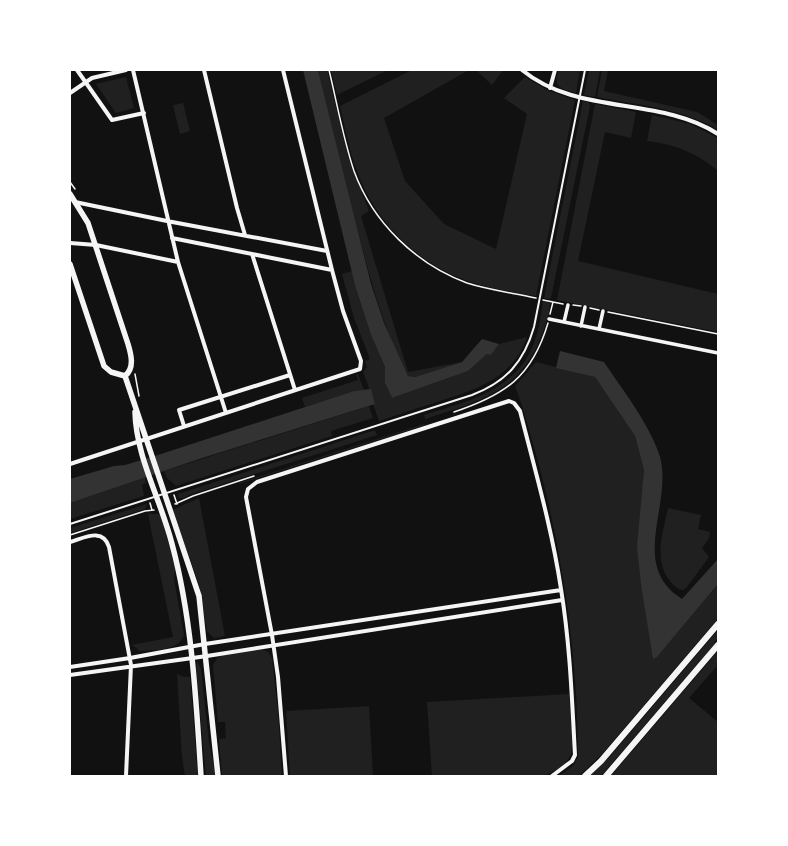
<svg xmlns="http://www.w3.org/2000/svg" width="788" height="846" font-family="'PT Sans',sans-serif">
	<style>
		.green { fill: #202020 }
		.water { fill: #333 }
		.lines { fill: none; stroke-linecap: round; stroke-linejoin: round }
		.path { stroke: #f5f5f5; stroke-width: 1.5 }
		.service { stroke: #f5f5f5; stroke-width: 2 }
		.pedestrian { stroke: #f5f5f5; stroke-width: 3.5 }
		.minor { stroke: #f5f5f5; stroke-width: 4 }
		.tertiary { stroke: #f5f5f5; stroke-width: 5.5 }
		.secondary { stroke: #f5f5f5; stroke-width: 6 }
	</style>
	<rect width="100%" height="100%" fill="#111"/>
	<path class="green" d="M 318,70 L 327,70 L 348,157 L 369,211 L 361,216 L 408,372 L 462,362 L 415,377 L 408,376 C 381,325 368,270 354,215 C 342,167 330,118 318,70 Z
		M 331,70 L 388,70 L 337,95 Z
		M 412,70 L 469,70 L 384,118 L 405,181 L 444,224 L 496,249 L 527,114 L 504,98 L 525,77 L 547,90 L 575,100 L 536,296 C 513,292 490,289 468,281 C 416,263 375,221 357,171 C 349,150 345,127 340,106 Z
		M 476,70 L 503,70 L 492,85 Z
		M 559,70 L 580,70 L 576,93 C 561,89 552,87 559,70 Z
		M 589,70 L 600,70 L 595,97 L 584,95 Z
		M 602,70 L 608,70 L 604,91 L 697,112 L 718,125 L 718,130 C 682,108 637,105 597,97 Z
		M 126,77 L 134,108 L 116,113 L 96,84 Z
		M 583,101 L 588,102 L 590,106 L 551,298 L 549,299 L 544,298 Z
		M 183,103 L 190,131 L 180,134 L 173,105 Z
		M 595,104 L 636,112 L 631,138 L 605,132 L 578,261 L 718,294 L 718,332 L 557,300 Z
		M 652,115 L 690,124 L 718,138 L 718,171 C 698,153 674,144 647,141 Z
		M 352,271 L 371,335 L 385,367 L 385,383 L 392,398 L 468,371 L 487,354 L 491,355 L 499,344 L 527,337 C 513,379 475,390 437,402 C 417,408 398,415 379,421 L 373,404 L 375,404 L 363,372 L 367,367 L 365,361 L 370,359 L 354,318 L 342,274 Z
		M 543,301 L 550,303 C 549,316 545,328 540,339 C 519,393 475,403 425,419 L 424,415 C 467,401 516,391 534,343 C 539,330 541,315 543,301 Z
		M 536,362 L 595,377 L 635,436 L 644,470 L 642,508 L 657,657 L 718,584 L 718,619 L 602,754 L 579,776 L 559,776 L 573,766 L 578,757 C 578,653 562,547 534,447 C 528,427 523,406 515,386 Z
		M 356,374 L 358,374 L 364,390 L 354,391 L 305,407 L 302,398 L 358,380 Z
		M 369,406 L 373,418 L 331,431 L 332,436 L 176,486 L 167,478 L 164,471 Z
		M 424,424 L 425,425 L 239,484 L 239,483 Z
		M 375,430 L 377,435 L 189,495 L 184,498 L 179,498 L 178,494 Z
		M 145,477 L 146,483 L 142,485 L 144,496 L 70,519 L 70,503 Z
		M 199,498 L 225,636 L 214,638 L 207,631 L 199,584 L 172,510 Z
		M 147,504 L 145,509 L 70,533 L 70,528 Z
		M 668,508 L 701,515 L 698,529 L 710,532 C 710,540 706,541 702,548 L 709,557 L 687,587 L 683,590 C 677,589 674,586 670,581 C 653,559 663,533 668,508 Z
		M 148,514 L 161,514 L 175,568 L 174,579 L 184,635 C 179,651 155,650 140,651 L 132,645 L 173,637 Z
		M 718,630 L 718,637 L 713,646 L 601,776 L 590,776 L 607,760 Z
		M 262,649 L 268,652 L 272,658 L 278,712 L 282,776 L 222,776 L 219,739 L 226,738 L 225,722 L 218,722 L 213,665 L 217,658 L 222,655 Z
		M 718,651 L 718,665 L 689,698 L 718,722 L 718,776 L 611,776 Z
		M 197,661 L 201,669 L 209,743 L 216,776 L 206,776 L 196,669 Z
		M 177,674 L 184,677 L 190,677 L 198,776 L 185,776 L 182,757 Z
		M 569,694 C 570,708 576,748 569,758 C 564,767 552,772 544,776 L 432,776 L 427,702 Z
		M 369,706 L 373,776 L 290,776 L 286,711 Z"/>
	<path class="water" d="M 303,70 L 318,70 L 371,284 L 384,323 L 408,376 L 415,377 L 462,362 L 482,339 L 499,344 L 491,355 L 487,354 L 468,371 L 392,398 L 385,383 L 385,367 L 371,335 L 355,285 Z
		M 560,351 L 604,362 C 622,389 651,426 660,457 C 673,505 628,565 682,599 L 718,559 L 718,584 L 657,657 L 653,659 L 641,584 L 637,547 L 644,470 L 635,436 L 595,377 L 556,368 Z
		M 371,389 L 375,404 L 199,459 L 70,503 L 70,479 L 114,466 L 125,465 L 158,455 L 354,391 Z"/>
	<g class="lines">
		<path class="path" d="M 329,70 C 337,103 343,138 354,171 C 373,223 416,264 467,283 C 489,290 513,293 536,298
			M 70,182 L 75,189
			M 543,300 L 563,304
			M 573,305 L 581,306
			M 590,308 L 599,310
			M 608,312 L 718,334
			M 550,314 L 553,302
			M 135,374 L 139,396
			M 454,412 C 505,395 532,377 548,323
			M 174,495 L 177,504
			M 150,503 L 152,510
			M 175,504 L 193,496 L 254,476
			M 70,535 L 145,511 L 154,510"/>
		<path class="service" d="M 70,524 L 472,395 C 506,382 524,362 534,327 L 585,70"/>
		<path class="pedestrian" d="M 549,319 L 718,353
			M 564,322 L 568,305
			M 581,326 L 585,307
			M 599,329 L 603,311"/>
		<path class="minor" d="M 77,70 L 112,120 L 144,113
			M 133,70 L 178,262 L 226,413
			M 204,70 L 237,208 L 245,235
			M 522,70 C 578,116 659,96 718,134
			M 550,88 L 555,70
			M 70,93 L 92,78 L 126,70
			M 75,202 L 167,221 L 327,251
			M 172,238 L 332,270
			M 70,243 L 96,245 L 178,262
			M 252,254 L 295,390
			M 184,426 L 179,410 L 290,375
			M 70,464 L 360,369 L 361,361 L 343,311 L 332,270 L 283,70
			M 70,542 C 84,538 103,527 109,547 L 131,665 L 126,776
			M 70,667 L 130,658 L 205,644 L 561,590
			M 70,675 L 207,656 L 562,600
			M 286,776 L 278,677 L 272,635 L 246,497 L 248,489 L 257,482 L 509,401 L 514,403 L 520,411 C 535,470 552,529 561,589 C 570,644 572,700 575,755 L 572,761 L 552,776"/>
		<path class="tertiary" d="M 70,194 L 88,223 L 128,344 C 131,354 135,368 125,376
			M 70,264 L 104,366 L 111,372 L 125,376
			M 125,376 L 199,596 L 218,776
			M 135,412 C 136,457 161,500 172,544 C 192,619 196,698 201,776"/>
		<path class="secondary" d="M 585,776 L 601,761 L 718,624
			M 606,776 L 718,645"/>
	</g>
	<rect width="788" height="846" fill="none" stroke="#ffffff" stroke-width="142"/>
</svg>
